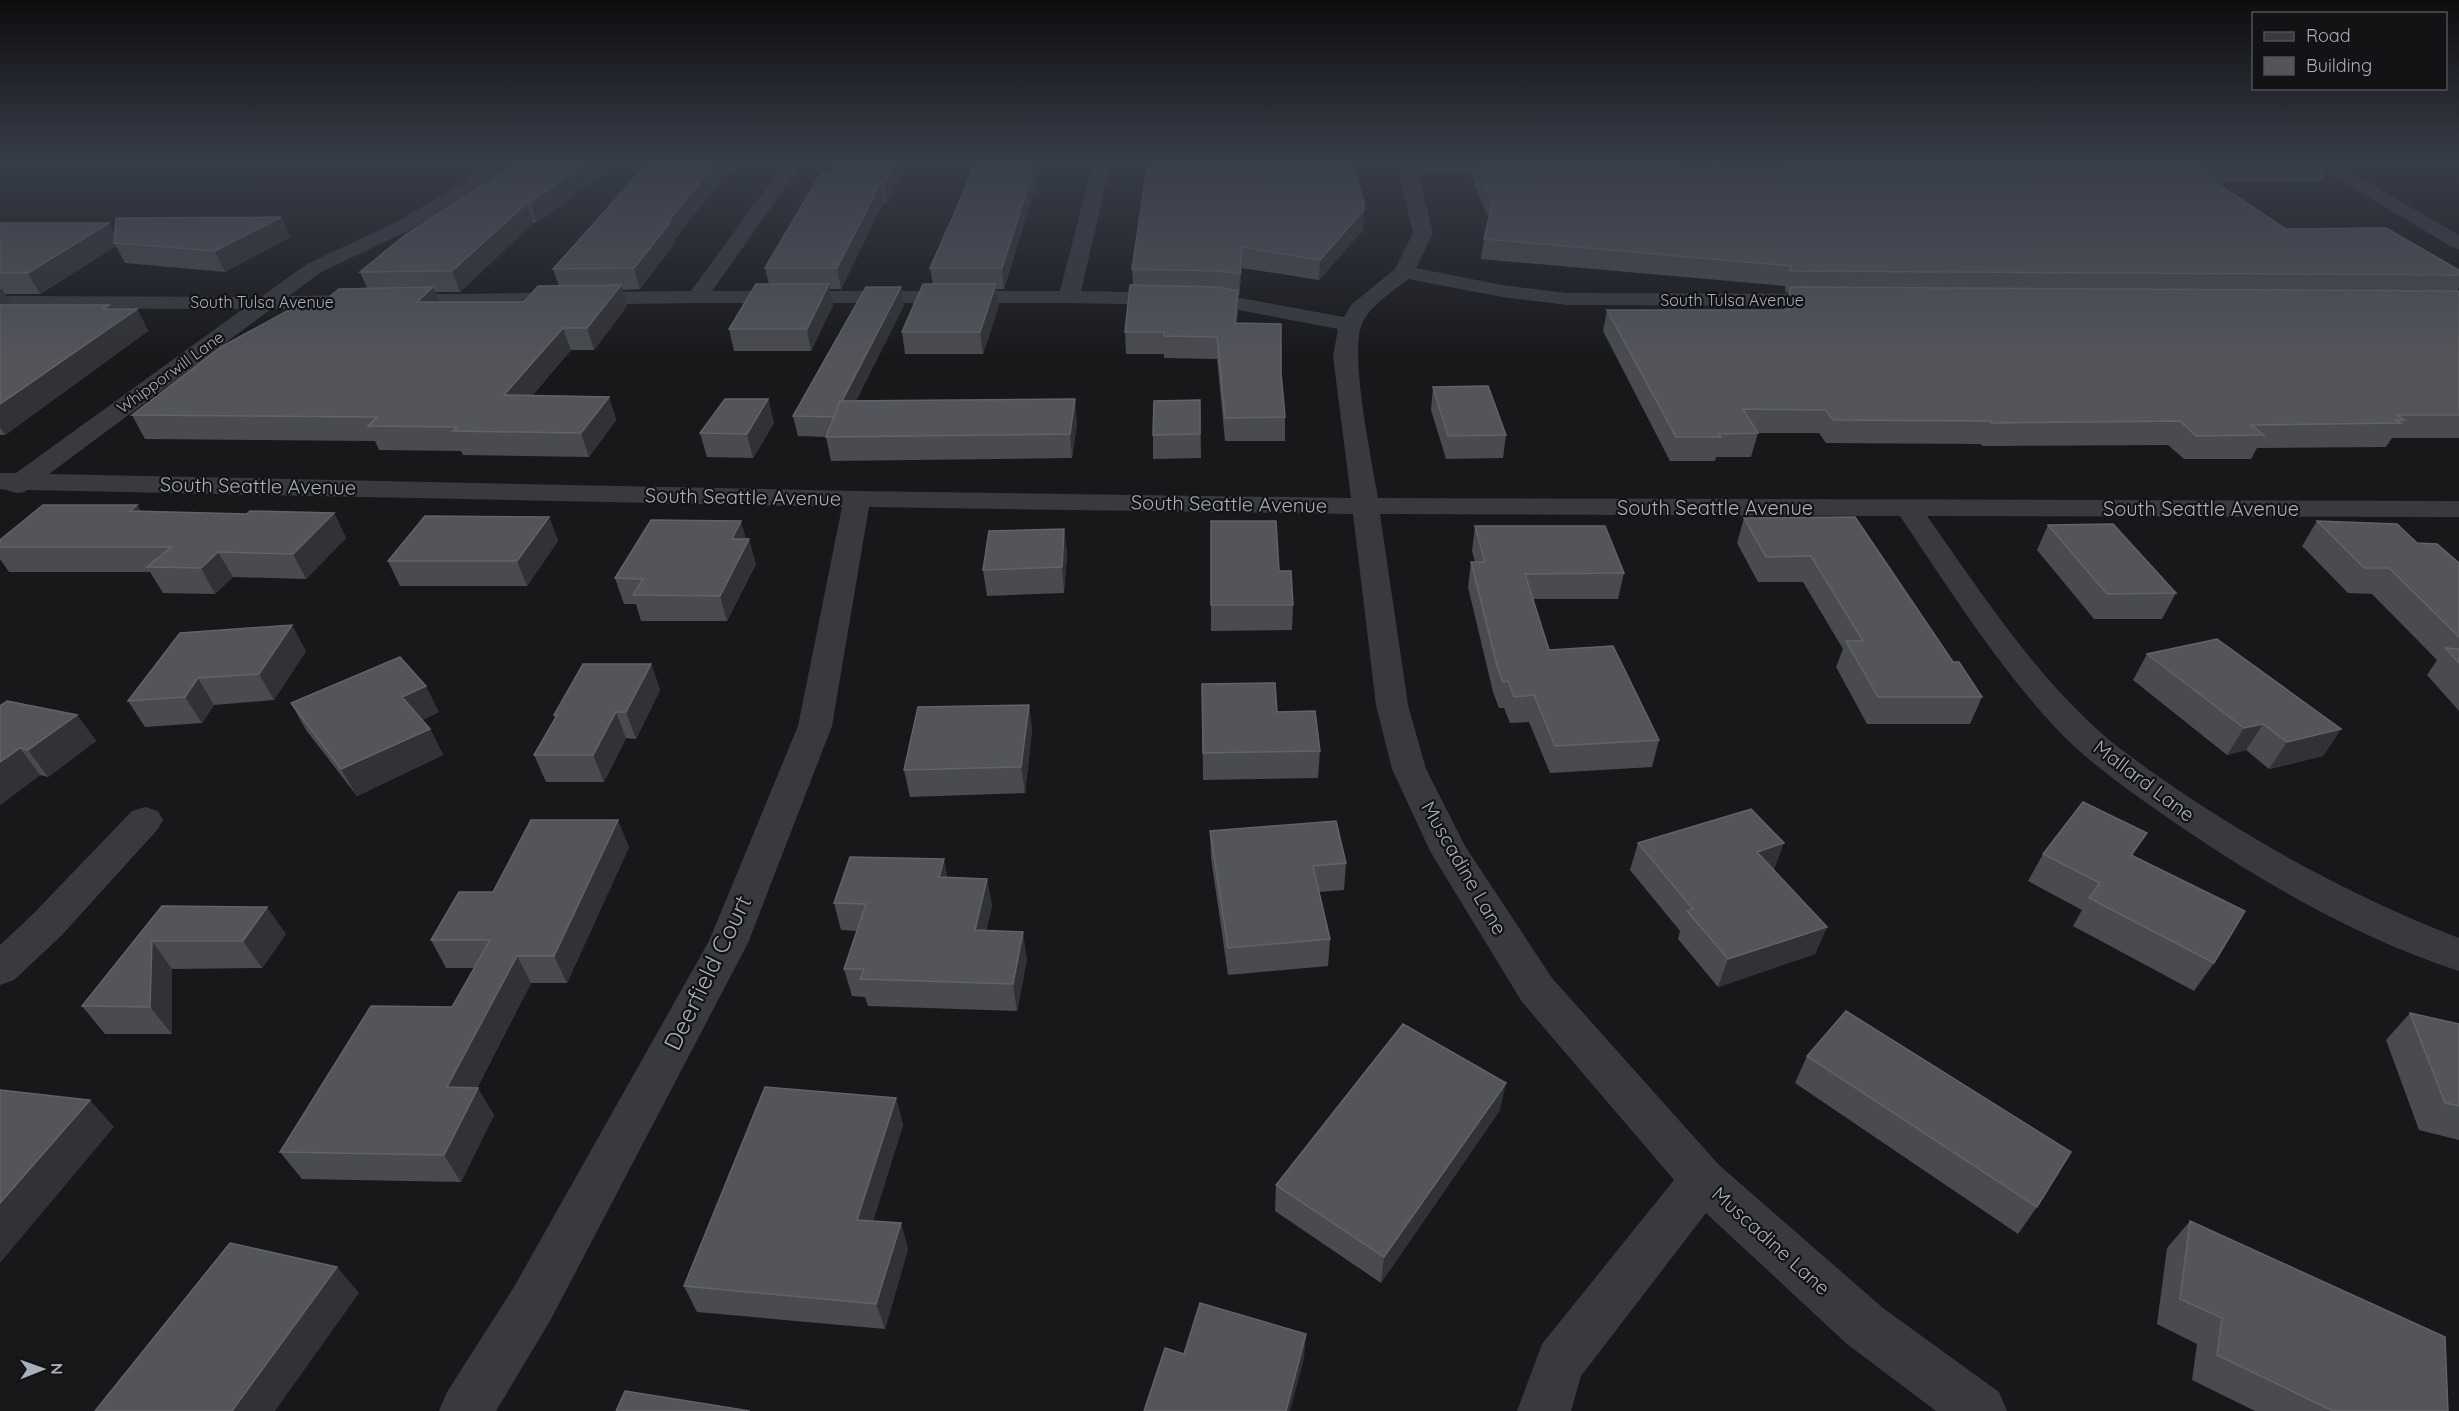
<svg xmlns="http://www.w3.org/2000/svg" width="2459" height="1411" font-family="Quicksand,sans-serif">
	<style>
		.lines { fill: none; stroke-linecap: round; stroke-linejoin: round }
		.street { fill: #393a40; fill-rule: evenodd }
		.wall { fill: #494b4f }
		.shaded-wall { fill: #313235 }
		.building { fill: #54555b; stroke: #61636a; stroke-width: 1.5 }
		.labels { text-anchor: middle; stroke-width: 4.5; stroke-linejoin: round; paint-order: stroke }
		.far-street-label { font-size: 16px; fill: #a9afbb; stroke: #131315 }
		.street-label { font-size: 20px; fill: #a9afbb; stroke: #131315 }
		.near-street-label { font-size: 24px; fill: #a9afbb; stroke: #131315 }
	</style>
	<rect width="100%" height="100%" fill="#18181a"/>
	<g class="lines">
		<path class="street" d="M 487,162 L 507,162 L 472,193 L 412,229 L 321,272 L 289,296 L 691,291 L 785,162 L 803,162 L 712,291 L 1060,291 L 1093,162 L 1111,162 L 1081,291 L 1218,294 L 1344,317 L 1352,304 L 1395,269 L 1413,233 L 1397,162 L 1516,163 L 1522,164 L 1525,168 L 1522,172 L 1418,173 L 1433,233 L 1416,268 L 1502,285 L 1567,293 L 1832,294 L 1840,295 L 1843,300 L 1840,305 L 1832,306 L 1567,305 L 1502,297 L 1408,279 C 1393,292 1370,305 1362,324 C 1349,354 1372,461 1378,498 L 2459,501 L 2459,517 L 1927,516 C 1976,585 2023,658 2084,717 C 2113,746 2148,769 2181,792 C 2269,851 2361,900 2459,938 L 2459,971 C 2354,937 2249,875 2158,811 C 2121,785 2083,758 2053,725 C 1994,661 1948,587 1900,516 L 1380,514 L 1408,705 L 1426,769 L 1465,846 L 1552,978 L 1719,1165 L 1883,1308 L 1999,1392 L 2007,1411 L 1936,1411 L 1847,1344 L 1706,1213 L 1581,1376 L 1571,1411 L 1517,1411 L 1542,1344 L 1674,1180 L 1522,1002 L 1430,851 L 1392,769 L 1376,705 L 1353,514 L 869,507 L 832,726 L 748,943 L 550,1321 L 496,1411 L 439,1411 L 447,1392 L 514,1287 L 709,941 L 798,726 L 842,507 L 28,490 C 16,497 11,489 0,489 L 0,473 L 16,473 L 243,309 L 0,308 L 0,296 L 261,297 L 307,264 L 398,221 L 460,185 ZM 697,303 L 1069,303 L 1218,306 L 1338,329 L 1333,356 L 1351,498 L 857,491 L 49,474 L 271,309 Z
			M 1703,162 L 1722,162 L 1726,168 L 1723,172 C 1713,174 1709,171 1703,162 Z
			M 2310,162 L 2332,162 L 2459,235 L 2459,249 L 2452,247 Z
			M 145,807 L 158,811 L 163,820 L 158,829 L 61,936 L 14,980 L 0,985 L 0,945 L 33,914 L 132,811 Z"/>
	</g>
	<path class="wall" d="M 515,162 L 618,162 L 537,223 L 533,223 L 460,292 L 435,292 L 439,302 L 524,302 L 559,286 L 553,269 L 649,162 L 740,162 L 732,173 L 727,173 L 674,240 L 675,243 L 640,289 L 622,290 L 627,306 L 594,350 L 571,350 L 532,396 L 609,397 L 616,420 L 589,457 L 463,455 L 461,451 L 379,450 L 375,441 L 145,439 L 132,415 L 319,305 L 367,288 L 360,272 L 506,170 Z
		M 836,162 L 907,162 L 887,203 L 883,203 L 841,289 L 830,289 L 833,305 L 811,351 L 734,351 L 729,329 L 769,284 L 765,268 Z
		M 975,162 L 1043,162 L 1004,289 L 997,289 L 999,305 L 983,354 L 905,354 L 902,332 L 933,284 L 930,268 L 958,205 Z
		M 1148,162 L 1363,230 L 1319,280 L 1242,268 L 1239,296 L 1238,295 L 1237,323 L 1281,373 L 1285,417 L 1285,441 L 1225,441 L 1217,359 L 1164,358 L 1164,354 L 1126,354 L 1125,332 L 1133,285 L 1132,269 Z
		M 1473,162 L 1676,162 L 1680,167 L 1781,167 L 1782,162 L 2331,162 L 2321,182 L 2216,182 L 2286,229 L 2459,270 L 2459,287 L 2457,291 L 2459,291 L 2459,438 L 2392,438 L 2386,447 L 2257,448 L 2251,459 L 2184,459 L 2168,445 L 1983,446 L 1980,444 L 1826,443 L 1819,433 L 1758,433 L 1751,457 L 1716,457 L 1715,461 L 1670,461 L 1603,331 L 1607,310 L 1784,310 L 1788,292 L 1785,292 L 1785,286 L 1481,259 L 1484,239 L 1489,215 L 1487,215 L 1471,175 Z
		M 2378,162 L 2459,162 L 2459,165 L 2458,166 L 2385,166 Z
		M 281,217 L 290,237 L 225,272 L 125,263 L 116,246 L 40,294 L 5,294 L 12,305 L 110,305 L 113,309 L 137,309 L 148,331 L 5,435 L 0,435 L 0,223 L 115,234 Z
		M 904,305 L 856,401 L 1077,423 L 1072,458 L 831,461 L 826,437 L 798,436 L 793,416 Z
		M 1433,387 L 1506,435 L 1503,458 L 1446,459 L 1431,410 Z
		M 768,399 L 774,423 L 753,458 L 707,457 L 700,433 Z
		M 1200,400 L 1201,458 L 1153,459 L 1153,435 Z
		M 137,505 L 141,512 L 247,514 L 334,513 L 346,538 L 306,579 L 233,577 L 215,594 L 163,593 L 150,572 L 9,572 L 0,559 L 0,540 Z
		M 549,517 L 558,541 L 527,586 L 400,586 L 388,561 Z
		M 1855,517 L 1953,662 L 1982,697 L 1970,724 L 1867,724 L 1836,667 L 1843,649 L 1803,582 L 1758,582 L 1737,543 L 1744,518 Z
		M 1211,521 L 1279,571 L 1293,605 L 1292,630 L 1211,631 Z
		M 2317,521 L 2417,543 L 2459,563 L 2459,711 L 2427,675 L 2437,660 L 2372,594 L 2348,593 L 2302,546 Z
		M 2048,525 L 2176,593 L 2162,619 L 2094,619 L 2037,550 Z
		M 1475,526 L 1624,573 L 1618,599 L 1533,599 L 1549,650 L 1659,740 L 1652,767 L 1550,773 L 1529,722 L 1510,723 L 1504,708 L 1499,708 L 1493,692 L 1468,587 L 1471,562 L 1475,562 L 1472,551 Z
		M 1064,529 L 1067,554 L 1064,593 L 987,596 L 983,570 Z
		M 746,539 L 756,564 L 727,621 L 641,621 L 636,604 L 624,604 L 615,578 Z
		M 180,633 L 306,651 L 274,700 L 214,705 L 202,723 L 145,727 L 128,701 Z
		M 2147,654 L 2341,729 L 2323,756 L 2269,769 L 2246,750 L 2227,755 L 2133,680 Z
		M 651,664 L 660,690 L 636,739 L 626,738 L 604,782 L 546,782 L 534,755 L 555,718 L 554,715 Z
		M 1202,684 L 1277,712 L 1320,751 L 1318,778 L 1203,780 Z
		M 291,703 L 439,712 L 422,720 L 430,729 L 443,755 L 357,796 L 306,730 Z
		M 1029,705 L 1032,731 L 1025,793 L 910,797 L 904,770 Z
		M 0,706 L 77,715 L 96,741 L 48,777 L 40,775 L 0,805 Z
		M 1210,831 L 1346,863 L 1344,890 L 1319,892 L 1330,939 L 1328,966 L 1228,975 L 1211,858 Z
		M 1638,843 L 1774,871 L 1827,927 L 1815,954 L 1718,987 L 1678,939 L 1680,931 L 1630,870 Z
		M 629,847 L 567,983 L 531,983 L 477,1088 L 494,1115 L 461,1182 L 302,1179 L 280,1152 L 452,1007 L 474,968 L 446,968 L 431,940 L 493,892 Z
		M 2043,854 L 2133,855 L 2214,963 L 2194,991 L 2073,926 L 2082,910 L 2028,881 Z
		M 947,877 L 987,879 L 992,906 L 986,931 L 1027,959 L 1017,1011 L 868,1006 L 865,997 L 852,996 L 844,969 L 857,931 L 841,930 L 834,903 Z
		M 162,906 L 286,934 L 262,968 L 172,969 L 172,1034 L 105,1034 L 82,1006 Z
		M 2410,1013 L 2459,1024 L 2459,1140 L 2419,1130 L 2386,1040 Z
		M 1807,1056 L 2037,1207 L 2018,1234 L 1795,1083 Z
		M 896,1098 L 903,1125 L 873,1221 L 901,1223 L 908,1249 L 885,1329 L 697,1312 L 684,1286 Z
		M 1500,1110 L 1381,1283 L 1275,1211 L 1276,1185 Z
		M 2190,1221 L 2448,1411 L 2255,1411 L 2192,1380 L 2197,1344 L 2157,1324 L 2167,1248 Z"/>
	<path class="shaded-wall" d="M 429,162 L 438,162 L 431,168 Z
		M 587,162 L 618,162 L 537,223 L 530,203 Z
		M 716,162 L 724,162 L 727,173 L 674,240 L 675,243 L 640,289 L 634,268 L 667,223 Z
		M 729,162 L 740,162 L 732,173 Z
		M 895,162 L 907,162 L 887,203 L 884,184 Z
		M 1036,162 L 1043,162 L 1004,289 L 1002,268 Z
		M 880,184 L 883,203 L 841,289 L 837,268 Z
		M 527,203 L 533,223 L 460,292 L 452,271 Z
		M 1364,210 L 1363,230 L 1319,280 L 1320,260 Z
		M 281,217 L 290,237 L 225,272 L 215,251 Z
		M 109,223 L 119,243 L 114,243 L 116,246 L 40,294 L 28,273 Z
		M 1242,247 L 1242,268 L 1239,296 L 1240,274 Z
		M 829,284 L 833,305 L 811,351 L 807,329 Z
		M 996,284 L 999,305 L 983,354 L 980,332 Z
		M 621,285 L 627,306 L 594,350 L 587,328 Z
		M 433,287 L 442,309 L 417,302 Z
		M 901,287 L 904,305 L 838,437 L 834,417 Z
		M 2,289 L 15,310 L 0,320 L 0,290 Z
		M 1238,291 L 1238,312 L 1235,345 L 1235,323 Z
		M 110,305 L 119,321 L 137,309 L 148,331 L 5,435 L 0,427 L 0,404 L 102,309 Z
		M 563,328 L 571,350 L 513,418 L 504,395 Z
		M 609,397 L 616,420 L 589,457 L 581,433 Z
		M 768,399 L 774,423 L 753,458 L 747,434 Z
		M 1075,399 L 1077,423 L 1072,458 L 1070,434 Z
		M 137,505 L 152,530 L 130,511 Z
		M 334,513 L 346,538 L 306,579 L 293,554 Z
		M 549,517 L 558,541 L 527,586 L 517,561 Z
		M 741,521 L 747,542 L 749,539 L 756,564 L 727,621 L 720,596 L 732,539 Z
		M 1064,529 L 1067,554 L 1064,593 L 1062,567 Z
		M 218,552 L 233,577 L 215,594 L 201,568 Z
		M 292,625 L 306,651 L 274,700 L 259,674 Z
		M 651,664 L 660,690 L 636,739 L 626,712 Z
		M 198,678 L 214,705 L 202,723 L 185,697 Z
		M 426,686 L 439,712 L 416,723 L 402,697 Z
		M 1029,705 L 1032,731 L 1025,793 L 1021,767 Z
		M 616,712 L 626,738 L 604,782 L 593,755 Z
		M 77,715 L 96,741 L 48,777 L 28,750 Z
		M 2263,724 L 2246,750 L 2227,755 L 2244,728 Z
		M 430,729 L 443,755 L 357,796 L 341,769 Z
		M 2341,729 L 2323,756 L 2269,769 L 2287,742 Z
		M 20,748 L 40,775 L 0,805 L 0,762 Z
		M 618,820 L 629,847 L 567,983 L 554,956 Z
		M 2147,833 L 2130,860 L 2131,855 Z
		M 1784,843 L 1774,870 L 1757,852 Z
		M 944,859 L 949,887 L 939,877 Z
		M 987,879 L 992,906 L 980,958 L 975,930 Z
		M 267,907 L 286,934 L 262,968 L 243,941 Z
		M 1827,927 L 1815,954 L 1718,987 L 1728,959 Z
		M 1023,932 L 1027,959 L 1017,1011 L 1013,984 Z
		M 152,941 L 172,969 L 172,1034 L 150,1007 Z
		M 517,956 L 531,983 L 463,1114 L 447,1087 Z
		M 1506,1083 L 1500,1110 L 1381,1283 L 1384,1257 Z
		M 478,1088 L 494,1115 L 461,1182 L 444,1155 Z
		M 896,1098 L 903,1125 L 865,1246 L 857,1220 Z
		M 90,1100 L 114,1127 L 0,1263 L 0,1203 Z
		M 901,1223 L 908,1249 L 885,1329 L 876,1304 Z
		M 337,1267 L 359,1293 L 275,1411 L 232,1411 Z
		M 1306,1334 L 1304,1359 L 1290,1411 L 1286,1411 Z"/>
	<path class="building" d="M 515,162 L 587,162 L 530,203 L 527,203 L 452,271 L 360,272 L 405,235 L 506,170 Z
		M 649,162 L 716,162 L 667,223 L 670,223 L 634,268 L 553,269 Z
		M 836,162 L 895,162 L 884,184 L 880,184 L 837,268 L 765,268 L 821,173 L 829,173 Z
		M 975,162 L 1036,162 L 1002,268 L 930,268 L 958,205 Z
		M 1148,162 L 1352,162 L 1364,202 L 1364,210 L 1320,260 L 1242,247 L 1240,274 L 1218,271 L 1132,269 Z
		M 1476,162 L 1676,162 L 1680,167 L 1794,168 L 1789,162 L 2330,162 L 2187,163 L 2286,229 L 2386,228 L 2459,270 L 2459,275 L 1790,271 L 1791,266 L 1484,239 L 1494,196 L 1490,196 Z
		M 281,217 L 215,251 L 114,243 L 116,218 Z
		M 0,223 L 109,223 L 28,273 L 0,273 Z
		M 756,284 L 829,284 L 807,329 L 729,329 Z
		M 923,284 L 996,284 L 980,332 L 902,332 Z
		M 621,285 L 587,328 L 563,328 L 504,395 L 609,397 L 581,433 L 453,431 L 457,427 L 368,426 L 377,417 L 132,415 L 221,347 L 298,305 L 319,305 L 339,289 L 433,287 L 417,302 L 524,302 L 538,286 Z
		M 1130,285 L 1218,287 L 1238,291 L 1235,323 L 1281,324 L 1281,373 L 1285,417 L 1225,418 L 1217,337 L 1164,336 L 1164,332 L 1125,332 Z
		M 866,287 L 901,287 L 842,401 L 840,401 L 834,417 L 793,416 Z
		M 1790,287 L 2459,291 L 2459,415 L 2397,415 L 2404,420 L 2396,420 L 2401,423 L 2251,425 L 2264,435 L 2196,436 L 2180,421 L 1992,423 L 1990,421 L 1833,420 L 1826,410 L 1743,409 L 1758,433 L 1719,434 L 1721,437 L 1676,437 L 1607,310 L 1789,310 Z
		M 0,305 L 110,305 L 102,309 L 137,309 L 0,404 Z
		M 1488,386 L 1506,435 L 1448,436 L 1433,387 Z
		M 725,399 L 768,399 L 747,434 L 700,433 Z
		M 1075,399 L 1070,434 L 826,437 L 840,401 Z
		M 1200,400 L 1200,434 L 1153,435 L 1154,401 Z
		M 43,505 L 137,505 L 130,511 L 247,514 L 250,511 L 334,513 L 293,554 L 218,552 L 201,568 L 147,567 L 171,547 L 0,547 L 0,540 Z
		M 425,516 L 549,517 L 517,561 L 388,561 Z
		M 1855,517 L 1953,662 L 1959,662 L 1982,697 L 1878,697 L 1846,641 L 1863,641 L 1811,556 L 1766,557 L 1744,518 Z
		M 651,520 L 741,521 L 732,539 L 749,539 L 720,596 L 633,595 L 643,579 L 615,578 Z
		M 1211,521 L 1276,521 L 1279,571 L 1291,571 L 1293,605 L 1211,605 Z
		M 2317,521 L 2397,524 L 2417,543 L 2437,544 L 2459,563 L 2459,637 L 2389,568 L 2364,568 Z
		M 2113,524 L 2176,593 L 2107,594 L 2048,525 Z
		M 1475,526 L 1605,526 L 1624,573 L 1525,574 L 1549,650 L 1613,646 L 1659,740 L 1555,746 L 1534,695 L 1514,697 L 1508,681 L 1503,682 L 1497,666 L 1471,562 L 1485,562 Z
		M 1064,529 L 1062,567 L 983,570 L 989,531 Z
		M 292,625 L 259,674 L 198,678 L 185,697 L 128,701 L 180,633 Z
		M 2217,639 L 2341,729 L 2287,742 L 2263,724 L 2244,728 L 2147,654 Z
		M 2445,648 L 2459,649 L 2459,663 Z
		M 400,657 L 426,686 L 402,697 L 430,729 L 341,769 L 291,703 Z
		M 583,664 L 651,664 L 626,712 L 616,712 L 593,755 L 534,755 L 557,715 L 554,715 Z
		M 1275,683 L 1277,712 L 1315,711 L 1320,751 L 1203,753 L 1202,684 Z
		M 7,701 L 77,715 L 28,750 L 20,748 L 0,762 L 0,706 Z
		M 1029,705 L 1021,767 L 904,770 L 918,707 Z
		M 2083,802 L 2147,833 L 2131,855 L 2245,911 L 2214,963 L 2089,898 L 2100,883 L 2043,854 Z
		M 1751,809 L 1784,843 L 1757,852 L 1827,927 L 1728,959 L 1687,911 L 1693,909 L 1638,843 Z
		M 531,820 L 618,820 L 554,956 L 517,956 L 447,1087 L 478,1088 L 444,1155 L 280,1152 L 371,1006 L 452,1007 L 490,940 L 431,940 L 459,892 L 493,892 Z
		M 1336,821 L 1346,863 L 1313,866 L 1330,939 L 1228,948 L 1210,831 Z
		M 850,857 L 944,859 L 939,877 L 987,879 L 975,930 L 1023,932 L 1013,984 L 860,979 L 864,969 L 844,969 L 866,904 L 834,903 Z
		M 162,906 L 267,907 L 243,941 L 152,941 L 150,1007 L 82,1006 Z
		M 1846,1011 L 2071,1152 L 2037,1207 L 1807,1056 Z
		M 2410,1013 L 2459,1024 L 2459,1106 L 2445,1103 Z
		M 1403,1024 L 1506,1083 L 1384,1257 L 1276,1185 Z
		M 765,1087 L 896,1098 L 857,1220 L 901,1223 L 876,1304 L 684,1286 Z
		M 0,1090 L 90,1100 L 0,1203 Z
		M 2190,1221 L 2445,1337 L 2448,1411 L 2333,1411 L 2217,1355 L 2222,1318 L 2180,1299 Z
		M 230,1243 L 337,1267 L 232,1411 L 95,1411 Z
		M 1200,1303 L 1306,1334 L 1286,1411 L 1144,1411 L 1165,1348 L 1184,1354 Z
		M 625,1391 L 750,1411 L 616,1411 Z"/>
	<linearGradient id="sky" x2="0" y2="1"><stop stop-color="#0d0d0e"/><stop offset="0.45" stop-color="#373d49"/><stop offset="1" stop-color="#373d49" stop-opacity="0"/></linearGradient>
	<rect width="2459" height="360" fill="url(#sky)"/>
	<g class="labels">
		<g class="far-street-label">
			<text x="1732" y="306">South Tulsa Avenue</text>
			<text x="262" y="308">South Tulsa Avenue</text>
			<text transform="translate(170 372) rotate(-36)" y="6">Whipporwill Lane</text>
		</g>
		<g class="street-label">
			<text transform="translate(258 486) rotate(1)" y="7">South Seattle Avenue</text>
			<text transform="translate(743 497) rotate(1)" y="7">South Seattle Avenue</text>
			<text transform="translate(1229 504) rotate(1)" y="7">South Seattle Avenue</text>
			<text x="1715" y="515">South Seattle Avenue</text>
			<text x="2201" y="516">South Seattle Avenue</text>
			<text transform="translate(2144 781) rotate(37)" y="7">Mallard Lane</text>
			<text transform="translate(1464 868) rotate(60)" y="7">Muscadine Lane</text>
			<text transform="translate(1771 1241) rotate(42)" y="7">Muscadine Lane</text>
		</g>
		<g class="near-street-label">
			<text transform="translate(708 973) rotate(-64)" y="8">Deerfield Court</text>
		</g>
	</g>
	<rect x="2252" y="12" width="195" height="78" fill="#131315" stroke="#4f5157" stroke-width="1.5"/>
	<rect x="2264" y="32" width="30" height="9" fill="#393a40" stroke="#4f5157" stroke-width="1.5"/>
	<text x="2306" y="42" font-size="18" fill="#a9afbb">Road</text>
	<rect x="2264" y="57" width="30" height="18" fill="#54555b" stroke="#4f5157" stroke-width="1.5"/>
	<text x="2306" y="72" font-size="18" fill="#a9afbb">Building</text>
	<g transform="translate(42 1369) rotate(89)" stroke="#131315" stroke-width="4.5" paint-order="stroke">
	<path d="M0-4.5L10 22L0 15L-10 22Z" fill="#a9afbb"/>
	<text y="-9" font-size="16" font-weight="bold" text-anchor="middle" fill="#a9afbb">N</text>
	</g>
</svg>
